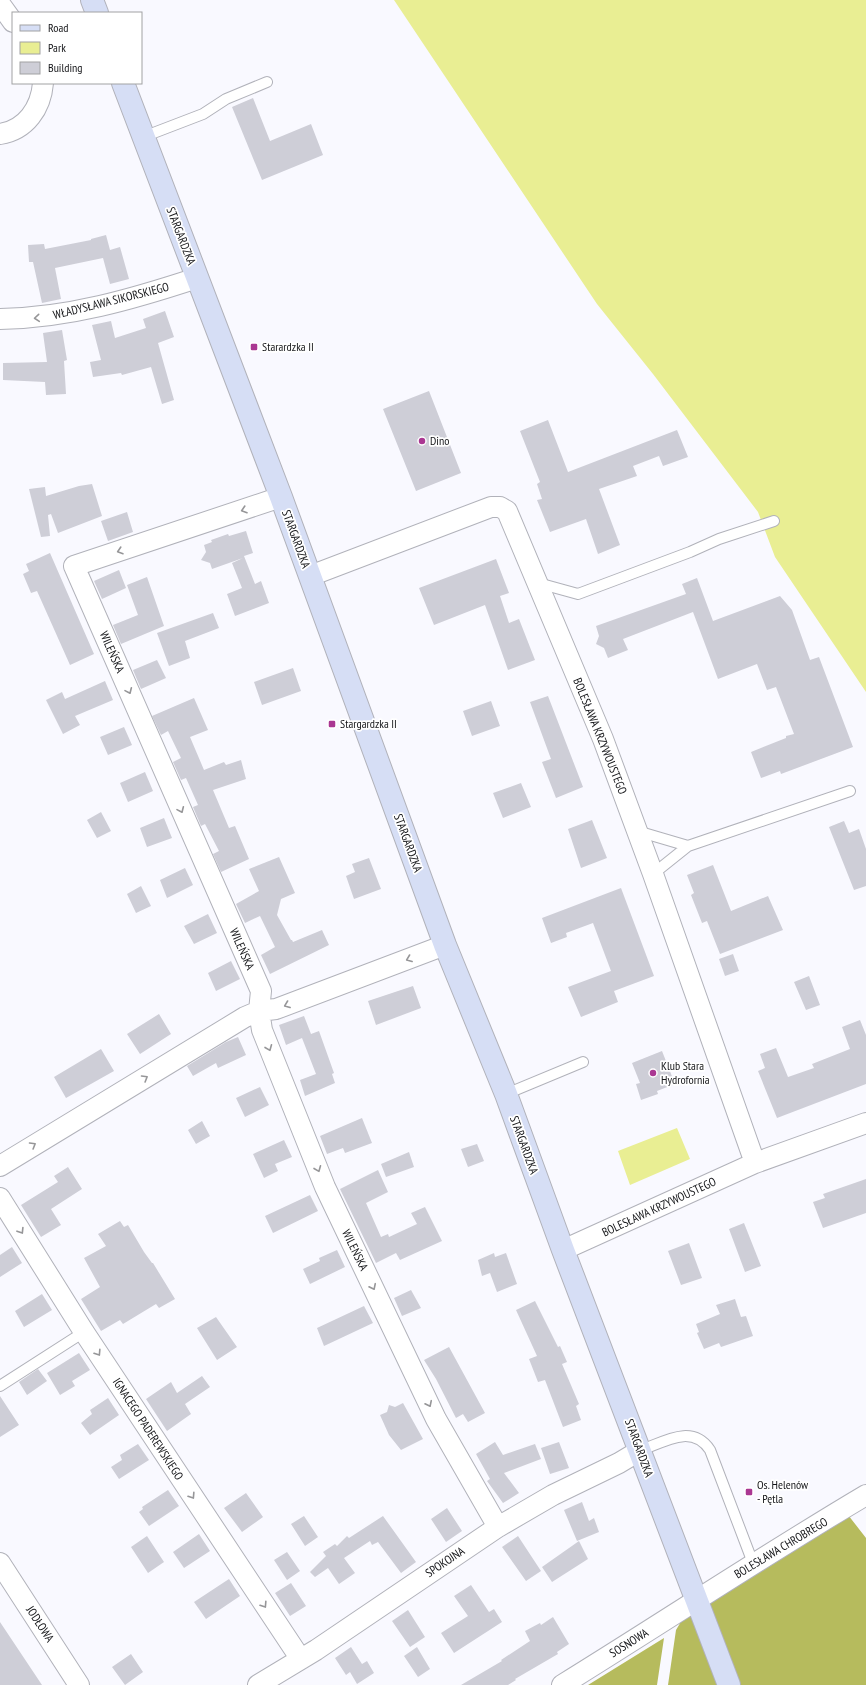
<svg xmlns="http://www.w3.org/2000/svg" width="866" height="1685" font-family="'PT Sans Narrow',sans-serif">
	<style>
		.green { fill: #e9ee93 }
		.forest { fill: #b6bb5d }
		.building { fill: #ceced7 }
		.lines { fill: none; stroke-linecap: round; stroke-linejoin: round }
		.lane-casing { stroke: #b1b2ba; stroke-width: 12 }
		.street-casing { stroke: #b1b2ba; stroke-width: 22 }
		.secondary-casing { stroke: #b1b2ba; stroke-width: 24 }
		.lane { stroke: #fff; stroke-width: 10 }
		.street { stroke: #fff; stroke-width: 20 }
		.secondary { stroke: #d6def5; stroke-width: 22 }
		.oneway { stroke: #969698 }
		.poi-dot { fill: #aa3792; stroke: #fff; stroke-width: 1.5 }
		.labels { text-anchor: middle; stroke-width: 3.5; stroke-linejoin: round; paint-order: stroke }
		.street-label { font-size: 12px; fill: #151619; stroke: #fff }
		.poi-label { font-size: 12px; fill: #151619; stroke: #fff; text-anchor: start }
	</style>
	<rect width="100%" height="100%" fill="#f9f9ff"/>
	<path class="green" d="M 394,0 L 866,0 L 866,692 L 775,557 L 758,512 L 653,374 L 597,304 Z
		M 677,1128 L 690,1159 L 630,1185 L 618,1151 Z"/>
	<path class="forest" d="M 845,1511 L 866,1538 L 866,1685 L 668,1685 L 676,1630 L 685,1615 Z
		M 664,1638 L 657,1685 L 588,1685 Z"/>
	<path class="building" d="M 253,98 L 270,141 L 311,124 L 323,155 L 262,180 L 232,107 Z
		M 106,235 L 110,250 L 120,247 L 129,279 L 110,284 L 103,258 L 55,268 L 61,299 L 42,303 L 33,262 L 29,262 L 28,245 L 44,244 L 45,249 L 91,240 L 91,239 Z
		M 165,311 L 174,337 L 158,343 L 174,400 L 162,404 L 151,367 L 122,375 L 121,373 L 93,377 L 90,362 L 101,360 L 92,325 L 111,321 L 115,338 L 146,328 L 143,319 Z
		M 62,330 L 67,360 L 64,361 L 66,394 L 46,395 L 45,382 L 3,380 L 3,363 L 47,362 L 43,333 Z
		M 429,391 L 461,473 L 416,491 L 383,409 Z
		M 548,420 L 568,472 L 677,430 L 688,457 L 663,466 L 659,456 L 633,466 L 637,476 L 599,489 L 620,545 L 598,554 L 586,519 L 550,532 L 537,500 L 542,499 L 537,484 L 540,482 L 520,431 Z
		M 92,484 L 102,516 L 58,533 L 51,514 L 48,515 L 50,536 L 41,537 L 29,489 L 45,487 L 46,496 L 79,486 Z
		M 127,512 L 133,532 L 108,541 L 101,521 Z
		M 246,531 L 253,553 L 244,556 L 255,584 L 261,581 L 269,603 L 235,616 L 227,594 L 242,588 L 232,563 L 243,558 L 212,569 L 210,563 L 201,560 L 206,552 L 204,545 L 212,542 L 211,540 L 228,534 L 229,536 Z
		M 50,553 L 94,654 L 70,665 L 37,591 L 31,593 L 23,574 L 29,571 L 26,564 Z
		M 496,559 L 509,593 L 500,596 L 509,623 L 519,619 L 535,660 L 508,670 L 485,605 L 434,625 L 419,588 Z
		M 119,570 L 126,588 L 102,599 L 94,581 Z
		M 147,577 L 164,626 L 121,644 L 113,625 L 138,615 L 127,585 Z
		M 697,578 L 713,621 L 780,596 L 792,610 L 810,660 L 819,657 L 853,747 L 781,774 L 780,771 L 761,778 L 751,752 L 786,738 L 786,736 L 794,734 L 776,687 L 767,690 L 757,664 L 718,679 L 693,612 L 623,639 L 628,650 L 608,658 L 604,648 L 596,644 L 599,636 L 596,626 L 686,594 L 682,584 Z
		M 213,613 L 219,628 L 185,641 L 190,658 L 169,666 L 157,633 Z
		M 157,660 L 166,678 L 141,689 L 133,670 Z
		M 293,668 L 301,691 L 262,705 L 254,682 Z
		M 105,681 L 113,700 L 75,716 L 80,725 L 63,734 L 46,700 L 62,692 L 65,699 Z
		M 548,696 L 583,787 L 556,798 L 542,762 L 551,759 L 530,702 Z
		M 194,698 L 208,730 L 190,737 L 204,770 L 224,762 L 226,765 L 241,760 L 246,779 L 213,790 L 229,828 L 235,826 L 249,859 L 221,872 L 213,854 L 219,851 L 205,824 L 201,826 L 193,807 L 198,805 L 186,778 L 181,780 L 173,762 L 181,758 L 168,731 L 161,735 L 152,716 Z
		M 491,701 L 500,726 L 472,736 L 463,711 Z
		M 124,727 L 132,745 L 108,755 L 100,737 Z
		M 145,772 L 153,791 L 128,802 L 120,783 Z
		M 521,783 L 531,807 L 503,818 L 493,793 Z
		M 101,812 L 111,831 L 97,838 L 87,820 Z
		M 164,818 L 172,838 L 147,847 L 140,828 Z
		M 592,820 L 607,858 L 581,868 L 568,829 Z
		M 844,821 L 849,833 L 859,829 L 866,849 L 866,886 L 854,890 L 829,827 Z
		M 279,857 L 295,893 L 281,899 L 277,915 L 291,940 L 292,940 L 293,942 L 322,930 L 329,945 L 270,974 L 261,955 L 275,947 L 260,916 L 245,923 L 236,904 L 259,891 L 249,869 Z
		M 369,858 L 381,889 L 354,899 L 346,876 L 355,872 L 352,864 Z
		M 713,865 L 731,911 L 768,896 L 783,930 L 720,954 L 707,921 L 702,923 L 691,895 L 694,893 L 687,875 Z
		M 185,868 L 193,885 L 167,898 L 160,880 Z
		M 141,886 L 151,906 L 136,913 L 127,894 Z
		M 621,888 L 654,976 L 614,991 L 618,1002 L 581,1017 L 568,987 L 611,971 L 593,923 L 566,933 L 567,937 L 551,943 L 542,918 Z
		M 208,914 L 217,933 L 194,944 L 184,926 Z
		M 733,954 L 739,971 L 725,976 L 719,959 Z
		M 231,961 L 240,979 L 216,991 L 208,973 Z
		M 809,976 L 820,1005 L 806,1010 L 794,982 Z
		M 413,986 L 421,1008 L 376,1025 L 368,1001 Z
		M 159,1014 L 171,1034 L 140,1054 L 127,1034 Z
		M 304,1016 L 311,1034 L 319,1031 L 334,1073 L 332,1074 L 335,1083 L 305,1096 L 300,1080 L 316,1074 L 302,1038 L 286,1045 L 279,1025 Z
		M 860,1020 L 866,1035 L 866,1084 L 777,1118 L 758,1071 L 765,1068 L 760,1054 L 776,1048 L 788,1077 L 814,1068 L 812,1064 L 850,1049 L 842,1027 Z
		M 238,1037 L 246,1055 L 218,1068 L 216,1063 L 193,1076 L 187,1066 L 226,1042 Z
		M 101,1049 L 114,1071 L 66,1098 L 54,1077 Z
		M 662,1051 L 675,1084 L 657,1091 L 658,1094 L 641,1100 L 636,1084 L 640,1083 L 632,1063 Z
		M 260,1087 L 269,1105 L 245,1117 L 236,1098 Z
		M 362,1118 L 372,1143 L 345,1153 L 343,1148 L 327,1154 L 320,1136 Z
		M 202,1121 L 210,1136 L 196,1144 L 188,1130 Z
		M 284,1140 L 292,1157 L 275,1164 L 278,1171 L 264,1178 L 253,1154 Z
		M 477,1144 L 484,1161 L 468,1167 L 461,1149 Z
		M 409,1152 L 414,1167 L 386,1177 L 381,1164 Z
		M 68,1167 L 82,1189 L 51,1209 L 61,1225 L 41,1237 L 21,1205 L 58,1182 L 54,1176 Z
		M 378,1170 L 388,1192 L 366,1203 L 381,1237 L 388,1234 L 389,1237 L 417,1224 L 411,1213 L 425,1207 L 442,1241 L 400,1260 L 396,1253 L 376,1263 L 340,1189 Z
		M 866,1179 L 866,1213 L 823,1228 L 813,1202 L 825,1198 L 823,1194 Z
		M 310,1195 L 318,1211 L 273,1233 L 265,1216 Z
		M 120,1221 L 124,1227 L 128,1225 L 144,1252 L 152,1263 L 153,1263 L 175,1299 L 159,1308 L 156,1304 L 123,1324 L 120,1320 L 101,1331 L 81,1299 L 100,1287 L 84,1258 L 106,1246 L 98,1234 Z
		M 744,1223 L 761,1266 L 745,1272 L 729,1229 Z
		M 689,1243 L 702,1278 L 681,1285 L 668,1251 Z
		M 12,1247 L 22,1263 L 0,1277 L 0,1255 Z
		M 337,1250 L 345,1267 L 310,1284 L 303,1269 L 320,1261 L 319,1258 Z
		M 494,1253 L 495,1257 L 506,1253 L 517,1284 L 497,1292 L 490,1273 L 482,1276 L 478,1260 Z
		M 411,1290 L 421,1308 L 402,1316 L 394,1298 Z
		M 42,1294 L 52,1310 L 24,1327 L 15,1311 Z
		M 735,1299 L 741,1317 L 746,1316 L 753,1336 L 721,1347 L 719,1343 L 704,1349 L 697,1333 L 699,1332 L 696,1324 L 720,1314 L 716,1305 Z
		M 535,1301 L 558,1347 L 560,1346 L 567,1362 L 562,1364 L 579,1404 L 576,1406 L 581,1420 L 563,1427 L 545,1380 L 538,1382 L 529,1359 L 537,1356 L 516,1310 Z
		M 364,1306 L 373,1323 L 324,1346 L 317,1328 Z
		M 216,1317 L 237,1347 L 217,1360 L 197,1328 Z
		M 449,1347 L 485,1413 L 468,1422 L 463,1414 L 456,1418 L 436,1379 L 424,1360 Z
		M 79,1353 L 90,1370 L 72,1381 L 75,1386 L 60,1395 L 47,1373 Z
		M 38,1369 L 47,1381 L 27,1395 L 19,1382 Z
		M 202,1376 L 210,1387 L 185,1404 L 191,1414 L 167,1431 L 146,1399 L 171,1382 L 177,1393 Z
		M 0,1396 L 19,1425 L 0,1437 Z
		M 108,1398 L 119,1415 L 90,1435 L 81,1423 L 92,1414 L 90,1410 Z
		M 403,1403 L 423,1439 L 401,1450 L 389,1435 L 380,1415 L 387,1412 L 389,1405 L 395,1407 Z
		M 495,1442 L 503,1455 L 535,1444 L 541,1459 L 504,1473 L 519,1493 L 503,1503 L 487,1481 L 490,1479 L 476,1454 Z
		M 559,1442 L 569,1468 L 550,1474 L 541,1448 Z
		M 138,1444 L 149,1460 L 119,1479 L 111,1467 L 122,1460 L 120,1455 Z
		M 168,1490 L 179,1506 L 149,1526 L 139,1512 L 143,1509 L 142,1507 Z
		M 246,1493 L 263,1517 L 242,1532 L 224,1508 Z
		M 582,1502 L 589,1521 L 594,1518 L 599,1532 L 577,1541 L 564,1510 Z
		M 447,1508 L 462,1531 L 446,1542 L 431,1519 Z
		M 304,1516 L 318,1537 L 305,1546 L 291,1524 Z
		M 383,1516 L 416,1562 L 401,1573 L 378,1542 L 372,1545 L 370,1541 L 344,1558 L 355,1573 L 339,1584 L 328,1568 L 315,1577 L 310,1572 L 326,1556 L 323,1552 L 335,1544 L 337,1546 L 347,1536 L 349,1538 Z
		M 199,1534 L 210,1551 L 184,1568 L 173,1552 Z
		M 147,1536 L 164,1562 L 148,1573 L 131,1547 Z
		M 518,1536 L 541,1571 L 526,1581 L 502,1547 Z
		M 579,1541 L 588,1559 L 552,1582 L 542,1567 Z
		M 287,1552 L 300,1571 L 287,1580 L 274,1560 Z
		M 229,1579 L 240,1596 L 206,1619 L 194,1602 Z
		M 291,1583 L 306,1606 L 290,1616 L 275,1593 Z
		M 471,1585 L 489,1612 L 494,1609 L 502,1622 L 454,1653 L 441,1633 L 468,1616 L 454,1596 Z
		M 408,1610 L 425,1637 L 410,1647 L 392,1621 Z
		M 553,1617 L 569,1644 L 557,1652 L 558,1654 L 515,1679 L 516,1680 L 508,1685 L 461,1685 L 502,1661 L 501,1660 L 530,1641 L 525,1631 L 540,1623 L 541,1625 Z
		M 0,1622 L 42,1685 L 0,1685 Z
		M 351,1647 L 362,1664 L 367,1661 L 374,1673 L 357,1684 L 350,1672 L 346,1675 L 335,1658 Z
		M 417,1647 L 430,1669 L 418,1677 L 404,1656 Z
		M 131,1654 L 143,1672 L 125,1685 L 112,1667 Z"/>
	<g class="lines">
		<defs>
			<path id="lane" d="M 143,137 L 203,114 L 226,99 L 267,82
				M 538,583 L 578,594 L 690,552 L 719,539 L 774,521
				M 637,831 L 688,846 L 850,791
				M 653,874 L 688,846
				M 506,1094 L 583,1062
				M 0,1386 L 84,1332
				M 639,1451 C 664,1442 692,1423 710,1450 L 753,1563"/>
			<path id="street" d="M 0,4 L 13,22
				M 0,134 C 26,130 41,108 43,83
				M 0,319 C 68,318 133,299 197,278
				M 281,497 L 74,566 L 261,991 L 259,1011 L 262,1030 L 325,1187 L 436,1419 L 498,1527
				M 310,576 L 491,507 L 500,507 L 507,511 L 603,739 L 653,874 L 755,1163
				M 0,1166 L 245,1017 L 259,1011 L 276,1009 L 445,945
				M 0,1198 L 84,1332 L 300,1658
				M 563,1250 L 755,1163 L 866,1123
				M 0,1563 L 79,1685
				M 258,1685 L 316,1650 L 498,1527 L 553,1495 L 619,1463 L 639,1451
				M 562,1685 C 664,1622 763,1556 866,1495"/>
			<path id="secondary" d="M 92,0 L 97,13
				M 123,83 L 281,497 L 445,945 L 506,1094 L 563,1250 L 729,1685"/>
		</defs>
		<use href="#lane" class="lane-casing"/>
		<use href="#street" class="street-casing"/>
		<use href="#secondary" class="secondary-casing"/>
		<use href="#lane" class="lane"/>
		<use href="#street" class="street"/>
		<use href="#secondary" class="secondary"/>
	</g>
	<defs><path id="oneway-chevron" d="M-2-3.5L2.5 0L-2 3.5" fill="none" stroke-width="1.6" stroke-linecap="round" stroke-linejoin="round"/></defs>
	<g class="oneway">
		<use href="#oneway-chevron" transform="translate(37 318) rotate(175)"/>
		<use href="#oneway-chevron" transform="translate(244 510) rotate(162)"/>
		<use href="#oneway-chevron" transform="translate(120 551) rotate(162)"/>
		<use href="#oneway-chevron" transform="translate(129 691) rotate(66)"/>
		<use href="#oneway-chevron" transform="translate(181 810) rotate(66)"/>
		<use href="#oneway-chevron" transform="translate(409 959) rotate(159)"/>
		<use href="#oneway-chevron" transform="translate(287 1005) rotate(159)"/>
		<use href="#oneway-chevron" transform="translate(269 1048) rotate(68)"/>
		<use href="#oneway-chevron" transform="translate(145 1078) rotate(-31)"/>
		<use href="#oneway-chevron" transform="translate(33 1145) rotate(-31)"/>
		<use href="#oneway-chevron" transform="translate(318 1169) rotate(68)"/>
		<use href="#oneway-chevron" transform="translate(21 1231) rotate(58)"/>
		<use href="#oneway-chevron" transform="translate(373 1287) rotate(64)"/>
		<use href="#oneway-chevron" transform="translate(98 1353) rotate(57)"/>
		<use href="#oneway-chevron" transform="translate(429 1404) rotate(64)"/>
		<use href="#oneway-chevron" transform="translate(192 1496) rotate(57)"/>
		<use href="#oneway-chevron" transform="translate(264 1605) rotate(57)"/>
	</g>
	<g class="poi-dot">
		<rect x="250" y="343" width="8" height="8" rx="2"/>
		<circle cx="422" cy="441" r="4"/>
		<rect x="328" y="720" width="8" height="8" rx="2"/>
		<circle cx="653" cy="1073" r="4"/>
		<rect x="745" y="1488" width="8" height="8" rx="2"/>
	</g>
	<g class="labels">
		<g class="street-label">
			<text transform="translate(181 236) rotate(69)" y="4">STARGARDZKA</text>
			<text transform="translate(111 301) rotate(-14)" y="4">WŁADYSŁAWA SIKORSKIEGO</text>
			<text transform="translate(296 539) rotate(70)" y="4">STARGARDZKA</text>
			<text transform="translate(112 652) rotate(66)" y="4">WILEŃSKA</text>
			<text transform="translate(600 736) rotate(68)" y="4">BOLESŁAWA KRZYWOUSTEGO</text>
			<text transform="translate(408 843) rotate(70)" y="4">STARGARDZKA</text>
			<text transform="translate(242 949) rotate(66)" y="4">WILEŃSKA</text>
			<text transform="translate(524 1145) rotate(70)" y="4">STARGARDZKA</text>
			<text transform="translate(659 1207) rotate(-25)" y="4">BOLESŁAWA KRZYWOUSTEGO</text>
			<text transform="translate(355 1250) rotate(64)" y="4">WILEŃSKA</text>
			<text transform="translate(148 1429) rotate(57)" y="4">IGNACEGO PADEREWSKIEGO</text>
			<text transform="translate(639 1448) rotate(70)" y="4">STARGARDZKA</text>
			<text transform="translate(781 1548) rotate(-31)" y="4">BOLESŁAWA CHROBREGO</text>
			<text transform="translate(445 1562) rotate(-34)" y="4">SPOKOJNA</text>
			<text transform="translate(40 1624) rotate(57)" y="4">JODŁOWA</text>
			<text transform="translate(629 1643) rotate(-32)" y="4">SOSNOWA</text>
		</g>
		<g class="poi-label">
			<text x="262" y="351">Starardzka II</text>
			<text x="430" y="445">Dino</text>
			<text x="340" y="728">Stargardzka II</text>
			<text x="661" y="1070">Klub Stara<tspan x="661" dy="14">Hydrofornia</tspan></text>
			<text x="757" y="1489">Os. Helenów<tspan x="757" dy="14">- Pętla</tspan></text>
		</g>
	</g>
	<rect x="12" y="12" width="130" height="72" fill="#ffffff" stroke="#a1a2a3"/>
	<rect x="20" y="25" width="20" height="6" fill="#d6def5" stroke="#a1a2a3"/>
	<text x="48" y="32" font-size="12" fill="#151619">Road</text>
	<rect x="20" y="42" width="20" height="12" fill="#e9ee93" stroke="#a1a2a3"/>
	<text x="48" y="52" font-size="12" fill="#151619">Park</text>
	<rect x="20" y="62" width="20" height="12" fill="#ceced7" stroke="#a1a2a3"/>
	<text x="48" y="72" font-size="12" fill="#151619">Building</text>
</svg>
